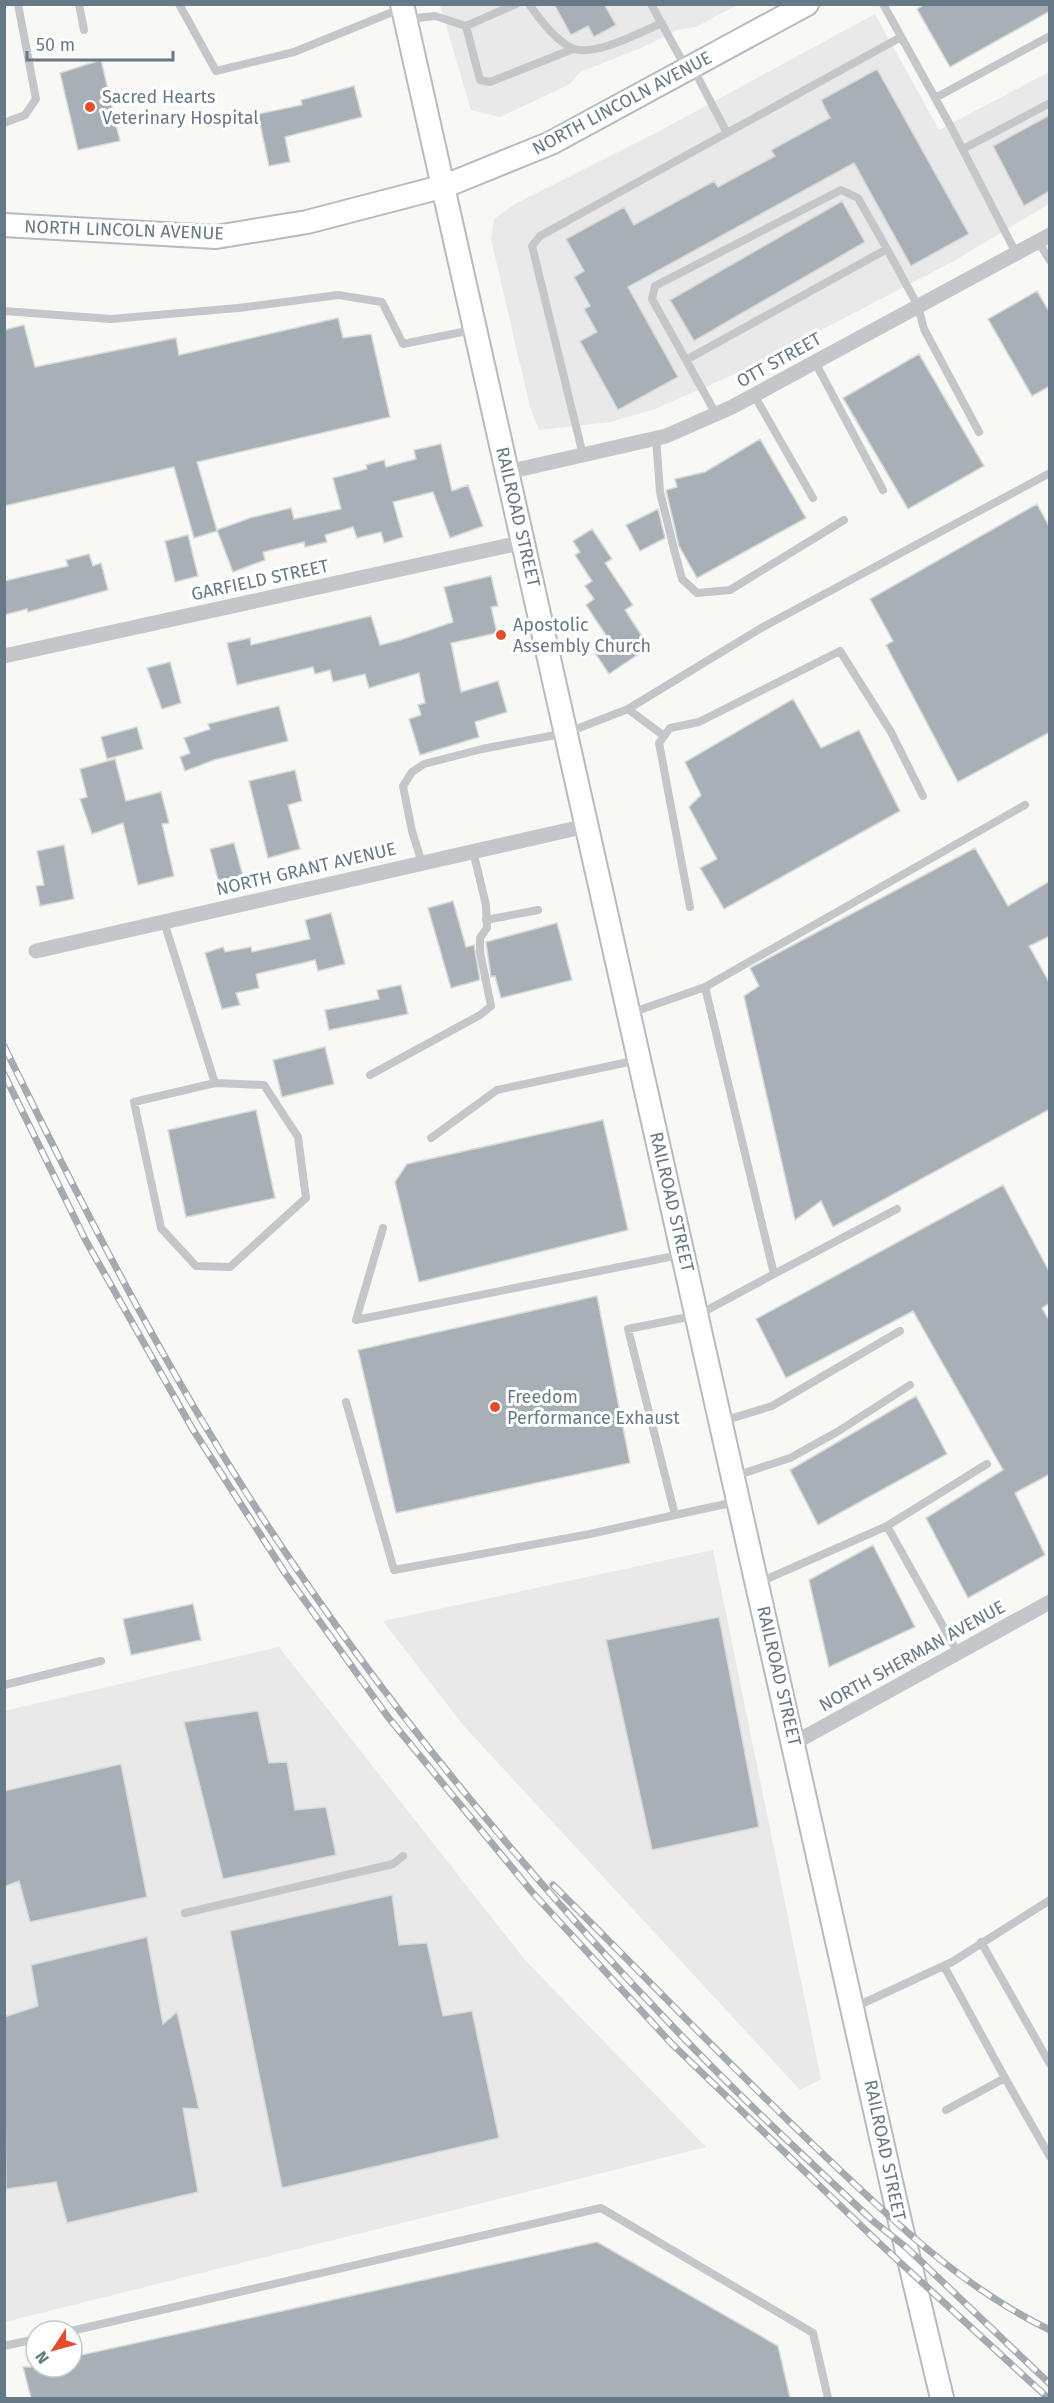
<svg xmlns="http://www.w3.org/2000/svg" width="1054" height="2403" font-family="'Fira Sans',sans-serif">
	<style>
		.built { fill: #e8e9e8 }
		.building { fill: #a7b0b6; stroke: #d9d9d7; stroke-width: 1.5 }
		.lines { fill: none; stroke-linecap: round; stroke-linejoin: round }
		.secondary-casing { stroke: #b5bbbf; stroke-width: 26 }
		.lane { stroke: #c3c7ca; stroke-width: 8 }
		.street { stroke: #c3c7ca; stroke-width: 15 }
		.secondary { stroke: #fff; stroke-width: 22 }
		.rail-casing { stroke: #a4abb0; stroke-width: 7 }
		.rail { stroke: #fff; stroke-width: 4.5; stroke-dasharray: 14; stroke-linecap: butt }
		.poi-dot { fill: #e34e29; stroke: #fff; stroke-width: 2 }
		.labels { text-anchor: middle; stroke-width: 6; stroke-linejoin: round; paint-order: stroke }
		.poi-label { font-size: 18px; fill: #677986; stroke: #fff; text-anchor: start }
		.street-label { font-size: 18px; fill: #677986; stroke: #fff }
	</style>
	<rect width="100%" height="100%" fill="#f8f8f5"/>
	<path class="built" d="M 440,5 L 737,5 L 696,27 L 677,30 L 639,49 L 580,72 L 570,84 L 500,117 L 471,110 Z
		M 875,14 L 939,130 L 1049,72 L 1049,204 L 954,261 L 748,368 L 655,409 L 611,422 L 539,430 L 530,407 L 491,239 L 494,219 L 515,204 L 654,134 Z
		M 713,1550 L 821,2079 L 800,2090 L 463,1725 L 383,1621 Z
		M 279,1647 L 525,1960 L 706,2147 L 5,2322 L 4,1711 Z"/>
	<path class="building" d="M 554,4 L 604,4 L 616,25 L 594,37 L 588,26 L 571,35 Z
		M 925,4 L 1050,4 L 1050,11 L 950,67 L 917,9 Z
		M 101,60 L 120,141 L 78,150 L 60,73 Z
		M 877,69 L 969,234 L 911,266 L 854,163 L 628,287 L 678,377 L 618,410 L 580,341 L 597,332 L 584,309 L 590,306 L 574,277 L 584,271 L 566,239 L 624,207 L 634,225 L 714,181 L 718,187 L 775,156 L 771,150 L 830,118 L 821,100 Z
		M 354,86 L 362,117 L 285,137 L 290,162 L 269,166 L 258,114 L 302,105 L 301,100 Z
		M 1050,115 L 1050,191 L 1024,206 L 993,146 Z
		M 842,201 L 865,242 L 694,341 L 670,300 Z
		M 1037,291 L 1050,313 L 1050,386 L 1032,396 L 988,319 Z
		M 338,318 L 343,338 L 371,334 L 390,417 L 197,462 L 217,531 L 194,538 L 174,467 L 4,506 L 4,330 L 24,325 L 35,367 L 176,338 L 179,355 Z
		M 919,354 L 984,466 L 908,509 L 843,398 Z
		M 760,439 L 806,518 L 697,578 L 679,546 L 666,490 L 677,487 L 675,479 L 705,472 Z
		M 441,444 L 452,491 L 468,485 L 483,526 L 450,538 L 433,492 L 393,502 L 403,537 L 384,543 L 381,532 L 357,538 L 353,527 L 325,535 L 327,542 L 305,547 L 304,542 L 263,552 L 265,560 L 233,572 L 217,530 L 250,518 L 291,508 L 294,519 L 341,509 L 333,478 L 367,469 L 366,465 L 384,460 L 386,467 L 416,459 L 414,450 Z
		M 1037,504 L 1050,528 L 1050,732 L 958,782 L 886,645 L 893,641 L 870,599 Z
		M 658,509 L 665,538 L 640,551 L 626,525 Z
		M 592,529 L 612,559 L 605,563 L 633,605 L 625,610 L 649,647 L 609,674 L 595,653 L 611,643 L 586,605 L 594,599 L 585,586 L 592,581 L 575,555 L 580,552 L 573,541 Z
		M 188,535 L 198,576 L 175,582 L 165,541 Z
		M 89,554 L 93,566 L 101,563 L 108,590 L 28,612 L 27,609 L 4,615 L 4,581 L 68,566 L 66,560 Z
		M 491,576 L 498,606 L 491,607 L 497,633 L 451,643 L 461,692 L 498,681 L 507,712 L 475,722 L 479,737 L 420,755 L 409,719 L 421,715 L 418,705 L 425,703 L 419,673 L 369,688 L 365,674 L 333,682 L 330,670 L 315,674 L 313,667 L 237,685 L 227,643 L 250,638 L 251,645 L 371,616 L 380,645 L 400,640 L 453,622 L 444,587 Z
		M 170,662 L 181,703 L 162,709 L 147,668 Z
		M 793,699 L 821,748 L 859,730 L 900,811 L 724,909 L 700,868 L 717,859 L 689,807 L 701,795 L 685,762 Z
		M 279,706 L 288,741 L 214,760 L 185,771 L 180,757 L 190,753 L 184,738 L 210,729 L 208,724 Z
		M 137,727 L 143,749 L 107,759 L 101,737 Z
		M 115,759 L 126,801 L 161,792 L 169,823 L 162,824 L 174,876 L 138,885 L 123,823 L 92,834 L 80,799 L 87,797 L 80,769 Z
		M 295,770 L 302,801 L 288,805 L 300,849 L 268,858 L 249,781 Z
		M 234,843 L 243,876 L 219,883 L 210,849 Z
		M 64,845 L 74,899 L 40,906 L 36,886 L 44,885 L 37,851 Z
		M 975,848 L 1008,906 L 1050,881 L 1050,936 L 1029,946 L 1050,984 L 1050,1109 L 833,1227 L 821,1201 L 795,1220 L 744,996 L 759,986 L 750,968 Z
		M 453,901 L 466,947 L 474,945 L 480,980 L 451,988 L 428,908 Z
		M 331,913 L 345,964 L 318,971 L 315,960 L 256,974 L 259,988 L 236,993 L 240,1005 L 222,1009 L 205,953 L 223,947 L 225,952 L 251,947 L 252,952 L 310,939 L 305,920 Z
		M 557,923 L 572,980 L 501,998 L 495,976 L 491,977 L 486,942 Z
		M 401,985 L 408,1014 L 329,1030 L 325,1010 L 379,999 L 377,990 Z
		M 325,1047 L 334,1084 L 282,1097 L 273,1060 Z
		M 256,1110 L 275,1198 L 186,1217 L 168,1130 Z
		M 603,1120 L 628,1230 L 419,1282 L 395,1182 L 407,1164 Z
		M 1003,1185 L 1050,1273 L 1050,1303 L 1042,1308 L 1050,1322 L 1050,1474 L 1015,1493 L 1045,1555 L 968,1598 L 926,1518 L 1003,1470 L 913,1311 L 786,1378 L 756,1319 Z
		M 597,1296 L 630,1463 L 396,1513 L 358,1350 Z
		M 916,1396 L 947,1454 L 818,1525 L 790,1470 Z
		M 873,1545 L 915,1627 L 829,1667 L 809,1580 Z
		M 193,1604 L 201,1640 L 131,1655 L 123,1619 Z
		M 719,1617 L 759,1827 L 652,1850 L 606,1640 Z
		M 258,1711 L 269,1763 L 287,1762 L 295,1810 L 326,1807 L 336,1855 L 223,1879 L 184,1722 Z
		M 121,1764 L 147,1897 L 30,1922 L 19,1881 L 4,1887 L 4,1791 Z
		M 392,1895 L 399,1945 L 427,1943 L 443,2016 L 472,2011 L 499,2138 L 282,2188 L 230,1931 Z
		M 147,1937 L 163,2024 L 177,2012 L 199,2109 L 183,2108 L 198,2192 L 67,2223 L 56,2182 L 6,2189 L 4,2017 L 38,2006 L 31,1965 Z
		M 597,2242 L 778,2346 L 790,2398 L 31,2398 L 23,2367 L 72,2367 L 72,2357 Z"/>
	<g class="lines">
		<defs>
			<path id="secondary" d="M 402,4 L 901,2226 L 942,2398
				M 4,225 L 216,237 L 307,222 L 445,186 L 551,143 L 807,4"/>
		</defs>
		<use href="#secondary" class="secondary-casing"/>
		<path class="lane" d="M 79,4 L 84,30
			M 179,4 L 216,71 L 294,52 L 400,9
			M 529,4 C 540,20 555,40 572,48 C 593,58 641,32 662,23
			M 651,4 L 686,68
			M 883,4 L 950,125 L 1016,253
			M 407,19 L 435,16 L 466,26 L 516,4
			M 466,26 L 480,80 L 490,82 L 573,49
			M 693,68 L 727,133
			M 935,98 L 1050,36
			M 4,123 L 25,115 L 36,99 L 18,4
			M 963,149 L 1050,103
			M 1038,241 L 1050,261
			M 887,249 L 918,306 L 924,329 L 979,432
			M 4,311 L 111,319 L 238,308 L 338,295 L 382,302 L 403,344 L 472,330
			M 686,360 L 887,249 L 858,198 L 841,190 L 655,286 L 652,299 L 716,414
			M 815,362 L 883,490
			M 754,395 L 813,498
			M 656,438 L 660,492 L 674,549 L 682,579 L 697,593 L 730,590 L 844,520
			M 583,455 L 532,246 L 540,236 L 901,37
			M 628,709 L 664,736
			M 422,863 L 412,831 L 403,786 L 412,772 L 424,764 L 482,749 L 566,733 L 628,709 L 763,627 L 1050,473
			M 690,907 L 659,743 L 670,728 L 699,722 L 840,651 L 891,732 L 923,796
			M 486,920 L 538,910
			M 164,922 L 215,1083 L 264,1085 L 298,1137 L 306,1198 L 230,1267 L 196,1266 L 161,1228 L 134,1102 L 215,1083
			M 705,987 L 774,1274 L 698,1315 L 628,1329 L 675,1515 L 735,1502
			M 631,1013 L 705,987 L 1025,805
			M 370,1075 L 480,1015 L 491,1006 L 480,952 L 480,938 L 487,928 L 486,905 L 473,851
			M 431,1138 L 497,1090 L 638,1060
			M 383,1228 L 356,1320 L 679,1255
			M 774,1274 L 897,1209
			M 346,1402 L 394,1570 L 590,1534 L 675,1515
			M 723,1421 L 772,1406 L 900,1331
			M 735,1476 L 790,1458 L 837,1432 L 910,1385
			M 887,1526 L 987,1464
			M 758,1583 L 887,1526 L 958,1653
			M 4,1685 L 101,1661
			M 185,1913 L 393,1864 L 403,1856
			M 981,1942 L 1050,2064
			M 944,1966 L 1005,2078 L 946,2110
			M 855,2007 L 952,1962 L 1050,1900
			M 1005,2078 L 1050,2157
			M 71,2331 L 601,2208 L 813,2333 L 828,2398
			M 4,2346 L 36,2339"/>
		<path class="street" d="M 508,472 L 666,436 L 732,407 L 1050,235
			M 4,656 L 524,542
			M 36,951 L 586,826
			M 794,1743 L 1050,1602"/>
		<use href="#secondary" class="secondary"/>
		<defs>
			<path id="rail" d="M 4,1046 C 66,1173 129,1298 201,1419 C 333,1642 498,1845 677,2031 C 740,2097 807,2159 873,2221 L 907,2248 L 1050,2384
				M 4,1074 L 86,1241 L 192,1428 L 285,1573 L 388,1717 L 532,1892 L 671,2043 L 879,2243 L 1048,2398
				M 553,1885 C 644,1975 731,2067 824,2155 C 893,2221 963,2288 1050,2330"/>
		</defs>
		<use href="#rail" class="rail-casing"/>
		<use href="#rail" class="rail"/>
	</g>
	<g class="poi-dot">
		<circle cx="90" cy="107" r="6"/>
		<circle cx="501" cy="635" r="6"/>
		<circle cx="495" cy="1407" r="6"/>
	</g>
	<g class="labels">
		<g class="poi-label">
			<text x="102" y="103">Sacred Hearts<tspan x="102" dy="21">Veterinary Hospital</tspan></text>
			<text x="513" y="631">Apostolic<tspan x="513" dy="21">Assembly Church</tspan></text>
			<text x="507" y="1403">Freedom<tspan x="507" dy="21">Performance Exhaust</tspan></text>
		</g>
		<g class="street-label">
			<text transform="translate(622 103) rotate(-28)" y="6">NORTH LINCOLN AVENUE</text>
			<text transform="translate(124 230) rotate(2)" y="6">NORTH LINCOLN AVENUE</text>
			<text transform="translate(779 360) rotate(-29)" y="6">OTT STREET</text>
			<text transform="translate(518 517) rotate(77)" y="6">RAILROAD STREET</text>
			<text transform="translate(260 580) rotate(-12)" y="6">GARFIELD STREET</text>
			<text transform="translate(306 869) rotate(-13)" y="6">NORTH GRANT AVENUE</text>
			<text transform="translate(672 1202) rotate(77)" y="6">RAILROAD STREET</text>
			<text transform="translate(912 1656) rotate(-29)" y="6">NORTH SHERMAN AVENUE</text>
			<text transform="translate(779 1676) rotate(77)" y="6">RAILROAD STREET</text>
			<text transform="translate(885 2150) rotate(78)" y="6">RAILROAD STREET</text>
		</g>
	</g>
	<rect width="1054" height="2403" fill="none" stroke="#677986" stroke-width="12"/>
	<g transform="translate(54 2349) rotate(234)"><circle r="28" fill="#ffffff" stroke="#c2c9cf" stroke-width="1.5"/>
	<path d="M0-4.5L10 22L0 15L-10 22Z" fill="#e34e29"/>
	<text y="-9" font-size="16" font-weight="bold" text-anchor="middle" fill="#677986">N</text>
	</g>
	<path d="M27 51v9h146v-9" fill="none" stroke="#677986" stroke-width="3"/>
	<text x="36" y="51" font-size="18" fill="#677986" stroke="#ffffff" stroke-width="4.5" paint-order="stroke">50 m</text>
</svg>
